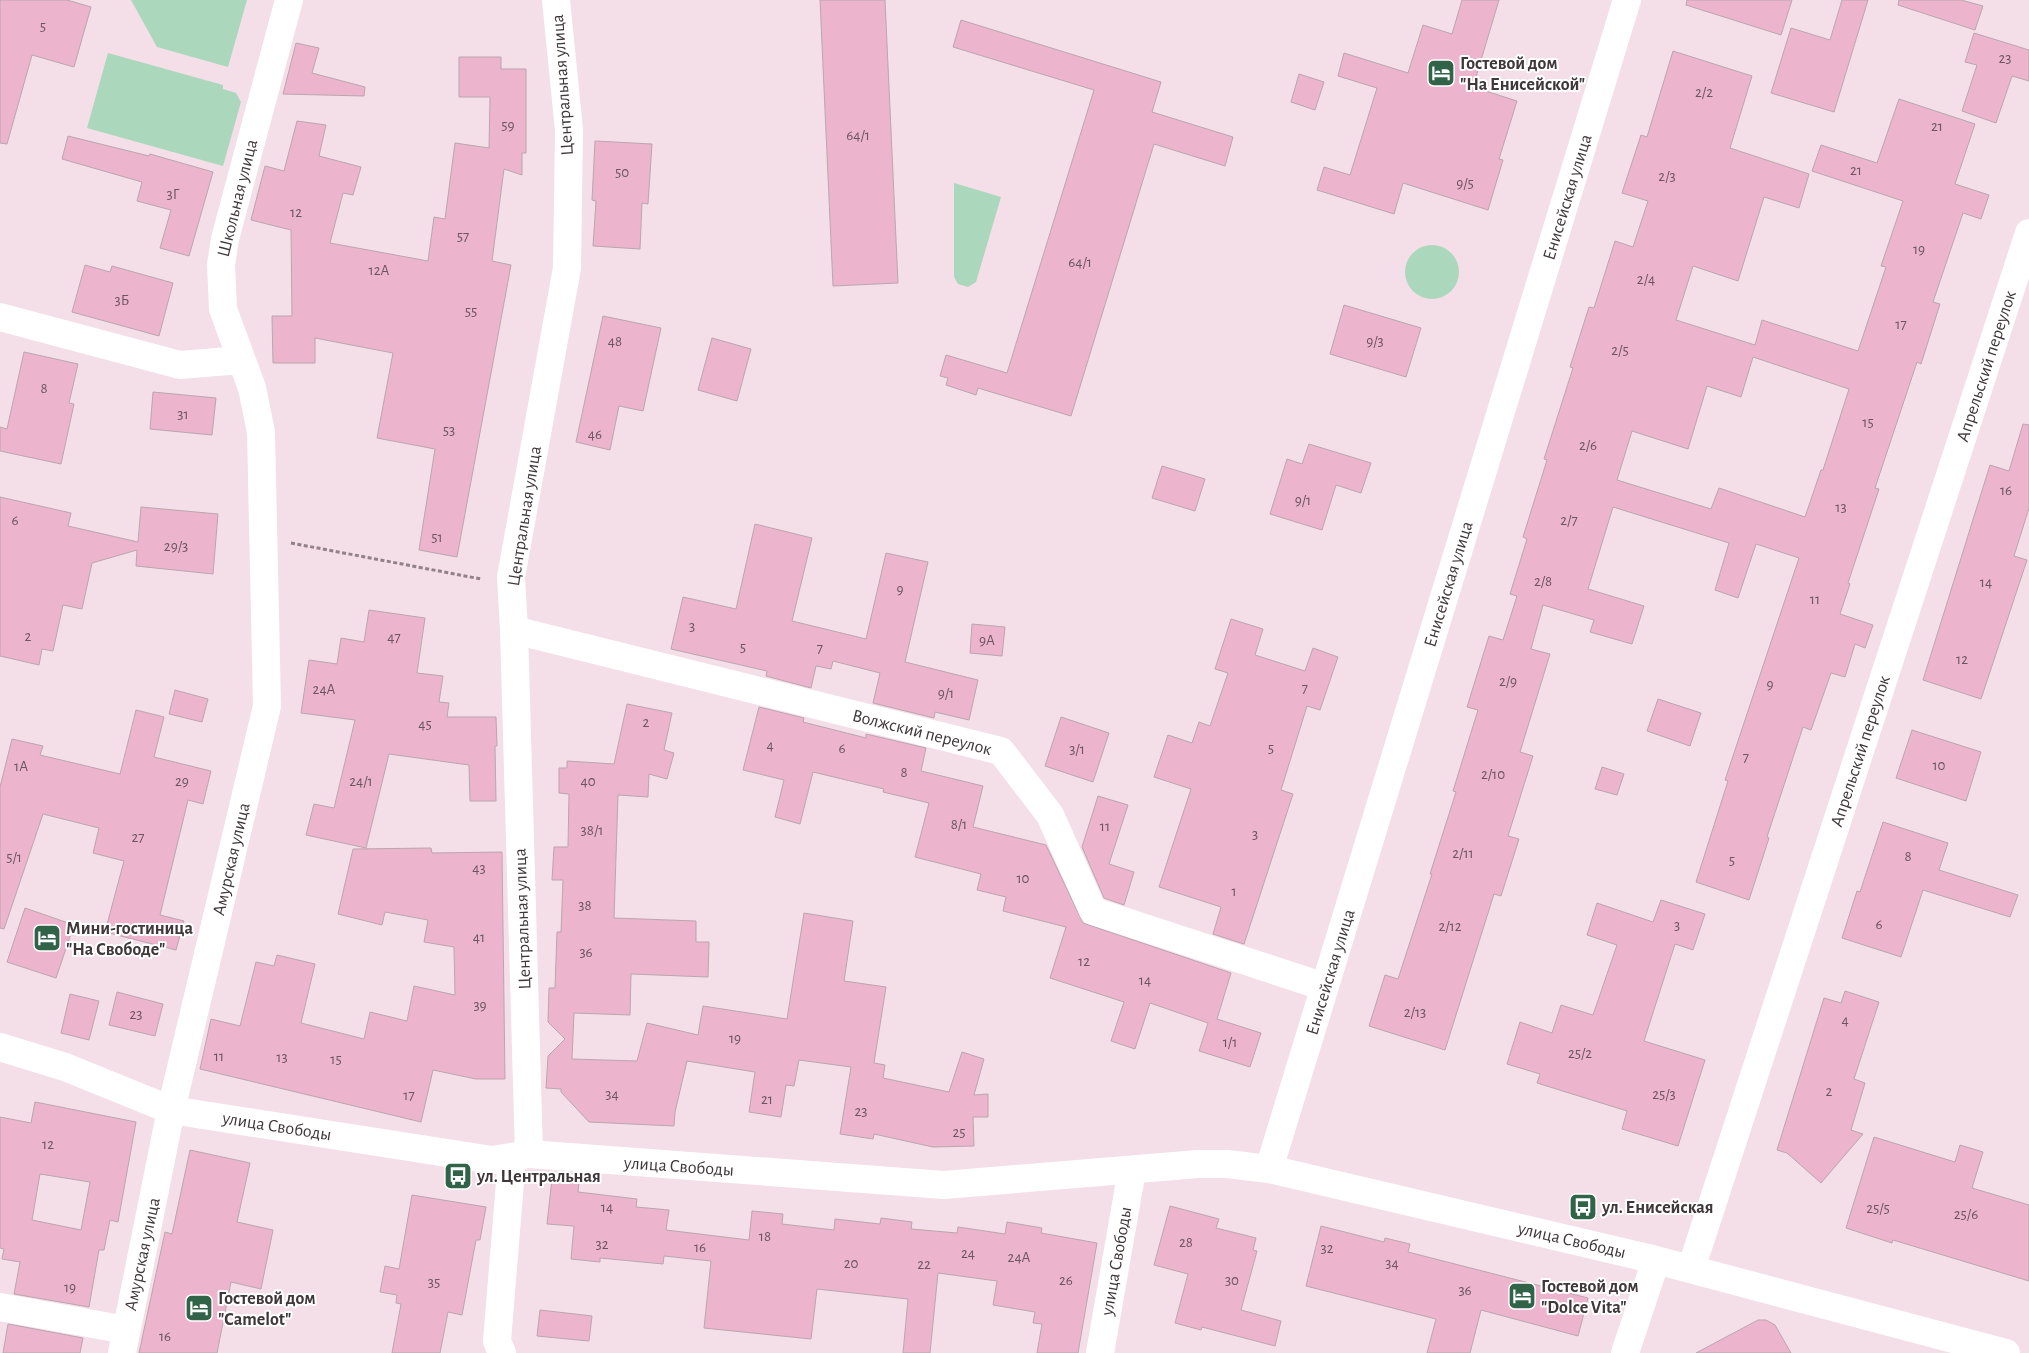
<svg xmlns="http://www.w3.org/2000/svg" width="2029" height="1353" font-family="'Alegreya Sans',sans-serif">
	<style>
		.green { fill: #abd7bd }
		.building { fill: #ecb4cd; stroke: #baa6ae; fill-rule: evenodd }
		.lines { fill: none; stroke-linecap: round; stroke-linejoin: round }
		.path { stroke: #918288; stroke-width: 3; stroke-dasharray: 4 2.5; stroke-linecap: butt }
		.minor { stroke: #fff; stroke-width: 28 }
		.labels { text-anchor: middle; stroke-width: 4; stroke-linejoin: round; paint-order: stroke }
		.number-label { font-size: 15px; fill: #6a565f }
		.poi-label { font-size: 18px; font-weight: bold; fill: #3f373a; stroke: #fff; text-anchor: start }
		.street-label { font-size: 18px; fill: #3f373a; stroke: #fff }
	</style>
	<rect width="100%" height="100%" fill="#f4dee7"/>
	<path class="green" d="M 131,0 L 247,0 L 228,67 L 157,47 Z
		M 108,53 L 223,85 L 223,89 L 236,93 L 241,102 L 223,166 L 87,128 Z
		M 954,183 L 1001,197 L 976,282 L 968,287 L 958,284 L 954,277 Z
		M1405 272a27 27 0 1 1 54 0a27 27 0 1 1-54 0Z"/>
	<path class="building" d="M 0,0 L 67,0 L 91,7 L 74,67 L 32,55 L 7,144 L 0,143 Z
		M 820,0 L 885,0 L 898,283 L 833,286 Z
		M 1462,0 L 1499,0 L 1473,87 L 1517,101 L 1499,159 L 1503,160 L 1488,210 L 1403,183 L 1394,214 L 1317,190 L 1324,167 L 1350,175 L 1377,88 L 1338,76 L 1344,53 L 1408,73 L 1423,25 L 1452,34 Z
		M 1687,0 L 1792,0 L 1781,35 L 1686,5 Z
		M 1842,0 L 1868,0 L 1834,112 L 1771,93 L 1791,28 L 1830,40 Z
		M 1899,0 L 1961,0 L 1983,6 L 1975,30 L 1898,5 Z
		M 961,20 L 1161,82 L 1152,112 L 1233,137 L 1225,166 L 1154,144 L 1071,416 L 978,388 L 976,395 L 946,385 L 948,378 L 940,376 L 946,355 L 1007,373 L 1094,90 L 953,47 Z
		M 1974,33 L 2029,50 L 2029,81 L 2012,76 L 1996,123 L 1962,111 L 1977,65 L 1965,62 Z
		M 296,43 L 319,48 L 312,73 L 365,87 L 364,96 L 283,94 Z
		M 1673,51 L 1752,76 L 1730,148 L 1809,174 L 1799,208 L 1764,197 L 1738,281 L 1693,266 L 1676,320 L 1755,345 L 1762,320 L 1858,351 L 1886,267 L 1881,266 L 1903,201 L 1812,171 L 1821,145 L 1877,163 L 1899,99 L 1975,124 L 1955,184 L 1989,195 L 1981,219 L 1963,213 L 1933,302 L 1940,304 L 1921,364 L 1917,362 L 1875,488 L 1879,489 L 1848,583 L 1850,584 L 1840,614 L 1873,625 L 1865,648 L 1855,644 L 1845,677 L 1831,673 L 1811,730 L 1803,727 L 1767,837 L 1769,838 L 1749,900 L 1696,882 L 1728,781 L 1725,780 L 1799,558 L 1756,544 L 1738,598 L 1715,590 L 1729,543 L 1613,507 L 1588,589 L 1644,606 L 1632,644 L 1590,632 L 1594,620 L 1543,605 L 1531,649 L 1550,654 L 1520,752 L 1533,756 L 1508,836 L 1519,839 L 1501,896 L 1494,894 L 1445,1050 L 1369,1026 L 1385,975 L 1398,979 L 1432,874 L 1430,874 L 1456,792 L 1453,791 L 1478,710 L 1467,707 L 1489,636 L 1503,640 L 1517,596 L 1510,594 L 1527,539 L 1523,537 L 1547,460 L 1544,459 L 1573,368 L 1570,367 L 1589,307 L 1594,308 L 1615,241 L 1633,247 L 1648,201 L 1622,193 L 1641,135 L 1647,137 ZM 1753,357 L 1849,389 L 1823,470 L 1821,470 L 1805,517 L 1719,488 L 1711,509 L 1617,480 L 1632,431 L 1688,449 L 1707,386 L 1741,397 Z
		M 459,57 L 501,57 L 501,69 L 526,69 L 526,153 L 522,153 L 522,175 L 504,169 L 492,261 L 511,265 L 457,557 L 419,550 L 435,449 L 377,438 L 393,353 L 315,338 L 315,363 L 273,363 L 272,316 L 292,316 L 291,230 L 251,220 L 265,166 L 284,171 L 297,121 L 326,125 L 319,156 L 361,167 L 353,195 L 343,193 L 330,243 L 428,261 L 434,217 L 445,219 L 455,143 L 489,148 L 490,97 L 459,97 Z
		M 1299,74 L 1324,82 L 1315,110 L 1291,102 Z
		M 68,136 L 149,156 L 150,154 L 213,172 L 189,256 L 160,248 L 171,210 L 137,201 L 142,182 L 62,159 Z
		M 595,141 L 652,144 L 648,204 L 642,203 L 640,249 L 593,246 L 596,201 L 592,200 Z
		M 85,265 L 110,272 L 112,266 L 173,283 L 159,336 L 72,312 Z
		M 1344,305 L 1421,328 L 1406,377 L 1330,354 Z
		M 603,316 L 661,328 L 643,411 L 619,406 L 610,450 L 576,442 Z
		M 712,338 L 751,349 L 737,401 L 698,390 Z
		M 24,352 L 78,364 L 69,403 L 74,404 L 61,464 L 0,451 L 0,427 L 7,429 Z
		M 153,392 L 216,398 L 212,435 L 150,429 Z
		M 2023,424 L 2029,425 L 2029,508 L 2014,556 L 2027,560 L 1981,699 L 1923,680 L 1990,465 L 2009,471 Z
		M 1309,444 L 1371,463 L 1361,493 L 1336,485 L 1322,530 L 1270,514 L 1287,459 L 1302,464 Z
		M 1162,466 L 1205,479 L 1195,511 L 1152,498 Z
		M 0,497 L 71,513 L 68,526 L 138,542 L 141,507 L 218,514 L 213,574 L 136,566 L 137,550 L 92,563 L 82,609 L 63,605 L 53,651 L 42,649 L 39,665 L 0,656 Z
		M 755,524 L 812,538 L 792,621 L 866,639 L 886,553 L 928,562 L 905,662 L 978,680 L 969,720 L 935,712 L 934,718 L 873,703 L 880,673 L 833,661 L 831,669 L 816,666 L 811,688 L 766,676 L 767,671 L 671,649 L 683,597 L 736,609 Z
		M 369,610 L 425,618 L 417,673 L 443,676 L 439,702 L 449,703 L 447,717 L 496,717 L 497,746 L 495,746 L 496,801 L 470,801 L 469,765 L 389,754 L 366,848 L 306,835 L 314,804 L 334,808 L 355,720 L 301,713 L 309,660 L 337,664 L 341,638 L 364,642 Z
		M 1231,619 L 1263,629 L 1255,655 L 1305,671 L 1313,648 L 1338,657 L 1320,710 L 1307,706 L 1281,790 L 1293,794 L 1244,944 L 1213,934 L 1221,907 L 1159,887 L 1191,789 L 1154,777 L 1168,735 L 1192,743 L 1199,722 L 1210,726 L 1228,673 L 1215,669 Z
		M 972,624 L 1005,627 L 1002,656 L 970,653 Z
		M 175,690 L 208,699 L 202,722 L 169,714 Z
		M 1658,699 L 1701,713 L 1690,746 L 1647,731 Z
		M 627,704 L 672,713 L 664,750 L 674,753 L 667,779 L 649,774 L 648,797 L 618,795 L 614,918 L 696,921 L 696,942 L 709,942 L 708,977 L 631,974 L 630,1015 L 574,1013 L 572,1059 L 637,1061 L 647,1023 L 698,1035 L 703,1006 L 787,1019 L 804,913 L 853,921 L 844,981 L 886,987 L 874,1063 L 885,1065 L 883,1078 L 949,1092 L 962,1052 L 984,1059 L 974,1095 L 988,1094 L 988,1117 L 973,1117 L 974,1146 L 933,1147 L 874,1134 L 873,1139 L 840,1134 L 851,1067 L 799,1060 L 794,1086 L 786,1085 L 781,1117 L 749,1112 L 755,1072 L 687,1061 L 675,1112 L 674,1126 L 589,1122 L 561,1092 L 561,1089 L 546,1088 L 548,1056 L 565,1039 L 548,1022 L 549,988 L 555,988 L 557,932 L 561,932 L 563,880 L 552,880 L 554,847 L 568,847 L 569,794 L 559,793 L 559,768 L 567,768 L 567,761 L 614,764 Z
		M 759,707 L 804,718 L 803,722 L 866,738 L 866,734 L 926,748 L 921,771 L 983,786 L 973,827 L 1046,845 L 1083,923 L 1231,973 L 1217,1019 L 1261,1033 L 1250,1067 L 1199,1051 L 1208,1023 L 1150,1003 L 1135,1049 L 1111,1041 L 1124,1002 L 1050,978 L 1066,927 L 1003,911 L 1006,897 L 977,890 L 981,874 L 915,857 L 929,803 L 883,792 L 884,789 L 813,772 L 800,824 L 775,817 L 784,780 L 743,770 Z
		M 136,710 L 164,717 L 154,757 L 211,771 L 203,804 L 188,800 L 160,915 L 184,921 L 176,950 L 105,932 L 124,861 L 93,853 L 99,828 L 43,814 L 4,929 L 0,928 L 0,787 L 12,739 L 43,746 L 40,755 L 120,774 Z
		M 1061,717 L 1109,733 L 1093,782 L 1045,766 Z
		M 1912,730 L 1981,752 L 1966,801 L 1896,778 Z
		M 1602,767 L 1624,774 L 1617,795 L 1595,789 Z
		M 1098,796 L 1128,805 L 1109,864 L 1134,872 L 1124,905 L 1104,898 L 1082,847 Z
		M 1883,822 L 1948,843 L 1939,870 L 2018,895 L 2010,917 L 1923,890 L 1901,957 L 1842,938 L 1857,891 L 1860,892 Z
		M 431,848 L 432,853 L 502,852 L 505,1079 L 476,1079 L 433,1070 L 421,1122 L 200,1069 L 211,1019 L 240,1026 L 256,962 L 274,966 L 277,955 L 315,964 L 301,1023 L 364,1039 L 370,1012 L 407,1021 L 414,986 L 455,995 L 454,947 L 424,942 L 428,920 L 385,912 L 382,925 L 338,914 L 353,849 Z
		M 1661,900 L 1705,914 L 1693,950 L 1675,944 L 1644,1041 L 1705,1060 L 1678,1146 L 1622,1129 L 1627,1111 L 1537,1083 L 1540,1074 L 1507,1064 L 1520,1022 L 1552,1033 L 1561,1005 L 1593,1015 L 1617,945 L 1587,935 L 1597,903 L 1653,922 Z
		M 25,908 L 74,925 L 56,978 L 7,962 Z
		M 1845,991 L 1879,1002 L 1854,1079 L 1865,1083 L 1851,1130 L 1863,1134 L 1821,1183 L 1787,1153 L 1777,1150 L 1824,998 L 1841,1003 Z
		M 117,992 L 163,1004 L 155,1036 L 109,1025 Z
		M 70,994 L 99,1001 L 89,1040 L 61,1033 Z
		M 35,1102 L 136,1122 L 118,1222 L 110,1220 L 104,1250 L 99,1250 L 89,1307 L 14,1294 L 20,1262 L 2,1259 L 4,1249 L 0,1248 L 0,1117 L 31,1123 ZM 40,1174 L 90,1182 L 81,1230 L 32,1220 Z
		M 1874,1137 L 1955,1162 L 1960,1145 L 1983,1152 L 1972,1188 L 2029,1205 L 2029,1281 L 1893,1240 L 1892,1243 L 1846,1228 Z
		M 190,1150 L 250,1163 L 237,1222 L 273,1230 L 261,1289 L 231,1282 L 217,1353 L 139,1353 L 165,1232 L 172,1234 Z
		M 552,1179 L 579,1182 L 578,1192 L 637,1199 L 636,1207 L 669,1210 L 666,1230 L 749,1240 L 752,1211 L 783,1214 L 782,1224 L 834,1230 L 835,1219 L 880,1224 L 881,1218 L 912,1222 L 911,1229 L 957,1233 L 958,1227 L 1005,1234 L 1007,1222 L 1042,1228 L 1041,1233 L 1097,1243 L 1078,1353 L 1037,1353 L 1042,1324 L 1033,1323 L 1035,1312 L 993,1305 L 997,1281 L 938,1273 L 930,1353 L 903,1353 L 908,1299 L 817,1289 L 811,1339 L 704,1328 L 711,1261 L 664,1256 L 663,1264 L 600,1258 L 600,1262 L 571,1259 L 574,1226 L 547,1224 Z
		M 412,1195 L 486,1207 L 480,1240 L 476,1240 L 462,1315 L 448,1312 L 440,1353 L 392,1353 L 401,1304 L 396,1303 L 397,1295 L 380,1292 L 385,1266 L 399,1269 Z
		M 1170,1206 L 1219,1219 L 1216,1228 L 1256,1238 L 1253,1250 L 1257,1251 L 1241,1310 L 1281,1321 L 1275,1346 L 1202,1327 L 1201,1330 L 1175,1323 L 1188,1274 L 1154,1265 Z
		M 1321,1226 L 1384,1242 L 1385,1238 L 1410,1244 L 1408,1252 L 1588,1298 L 1578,1336 L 1481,1310 L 1470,1353 L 1427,1353 L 1436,1319 L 1306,1286 Z
		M 540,1310 L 592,1316 L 589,1341 L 537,1336 Z
		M 1758,1320 L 1766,1320 L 1775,1325 L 1791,1353 L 1696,1353 Z
		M 8,1324 L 83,1338 L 80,1353 L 3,1353 Z"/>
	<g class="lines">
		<path class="path" d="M 291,543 L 481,579"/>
		<path class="minor" d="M 0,317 L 180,365 L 241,360
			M 514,630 L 1001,751 L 1050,815 L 1093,911 L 1325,987
			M 0,1047 L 65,1067 L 171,1110 L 492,1160 L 529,1154 L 944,1185 L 1198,1164 L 1227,1164 L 1269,1169 L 1656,1260 L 2006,1353
			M 529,1154 L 514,630 L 511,577 L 567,268 L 569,130 L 556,0
			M 1269,1169 L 1627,0
			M 1691,1269 L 2029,233
			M 0,1307 L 126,1330
			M 122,1353 L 171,1110 L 267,706 L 261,432 L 252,388 L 223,309 L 221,265 L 225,239 L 289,0
			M 502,1353 L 497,1341 L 512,1158
			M 1100,1353 L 1132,1170
			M 1625,1353 L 1656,1260"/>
	</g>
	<defs>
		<symbol id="hotel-square" viewBox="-11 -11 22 22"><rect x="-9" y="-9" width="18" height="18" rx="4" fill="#306348" stroke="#fff"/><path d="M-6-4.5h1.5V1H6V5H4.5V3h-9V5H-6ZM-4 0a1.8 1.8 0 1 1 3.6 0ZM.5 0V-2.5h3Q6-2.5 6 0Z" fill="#fff"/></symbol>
		<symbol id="bus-square" viewBox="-11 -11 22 22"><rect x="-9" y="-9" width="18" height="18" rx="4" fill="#306348" stroke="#fff"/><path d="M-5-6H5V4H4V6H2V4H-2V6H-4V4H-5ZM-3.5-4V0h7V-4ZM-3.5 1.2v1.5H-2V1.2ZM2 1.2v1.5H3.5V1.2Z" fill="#fff"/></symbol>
	</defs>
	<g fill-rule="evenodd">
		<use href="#hotel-square" x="1425" y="57" width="32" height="32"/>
		<use href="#hotel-square" x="31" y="922" width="32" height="32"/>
		<use href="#bus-square" x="442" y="1160" width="32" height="32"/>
		<use href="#bus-square" x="1567" y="1191" width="32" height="32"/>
		<use href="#hotel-square" x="1506" y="1280" width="32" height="32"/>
		<use href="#hotel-square" x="183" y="1292" width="32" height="32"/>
	</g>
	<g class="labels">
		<g class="number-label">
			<text x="43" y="31">5</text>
			<text x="2005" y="63">23</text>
			<text x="1704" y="97">2/2</text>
			<text x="508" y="130">59</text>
			<text x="1937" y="131">21</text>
			<text x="858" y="140">64/1</text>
			<text x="1856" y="175">21</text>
			<text x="622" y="177">50</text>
			<text x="1667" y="181">2/3</text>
			<text x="1465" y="188">9/5</text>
			<text x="173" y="199">3Г</text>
			<text x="296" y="217">12</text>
			<text x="463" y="241">57</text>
			<text x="1919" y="254">19</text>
			<text x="1080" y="267">64/1</text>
			<text x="379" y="275">12А</text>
			<text x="1646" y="284">2/4</text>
			<text x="122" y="305">3Б</text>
			<text x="471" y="316">55</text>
			<text x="1901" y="329">17</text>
			<text x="615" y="346">48</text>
			<text x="1375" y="346">9/3</text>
			<text x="1620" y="355">2/5</text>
			<text x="44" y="393">8</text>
			<text x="183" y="419">31</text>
			<text x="1868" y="427">15</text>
			<text x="449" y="435">53</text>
			<text x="595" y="439">46</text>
			<text x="1588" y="450">2/6</text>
			<text x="2006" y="495">16</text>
			<text x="1303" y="505">9/1</text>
			<text x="1841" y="512">13</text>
			<text x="15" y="525">6</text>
			<text x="1569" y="525">2/7</text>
			<text x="437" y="542">51</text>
			<text x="176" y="551">29/3</text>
			<text x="1543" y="586">2/8</text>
			<text x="1986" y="587">14</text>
			<text x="900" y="594">9</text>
			<text x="1815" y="604">11</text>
			<text x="692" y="631">3</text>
			<text x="28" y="641">2</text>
			<text x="394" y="642">47</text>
			<text x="987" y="645">9А</text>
			<text x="743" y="652">5</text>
			<text x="820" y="653">7</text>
			<text x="1962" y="664">12</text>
			<text x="1508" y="686">2/9</text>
			<text x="1770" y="689">9</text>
			<text x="1305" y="693">7</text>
			<text x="324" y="694">24А</text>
			<text x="946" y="698">9/1</text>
			<text x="646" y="727">2</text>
			<text x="425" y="729">45</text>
			<text x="770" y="750">4</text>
			<text x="842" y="753">6</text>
			<text x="1271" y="753">5</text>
			<text x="1077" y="754">3/1</text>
			<text x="1746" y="762">7</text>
			<text x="1939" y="770">10</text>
			<text x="21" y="771">1А</text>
			<text x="904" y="777">8</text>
			<text x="1493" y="779">2/10</text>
			<text x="182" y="786">29</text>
			<text x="361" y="786">24/1</text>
			<text x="588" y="786">40</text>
			<text x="959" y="829">8/1</text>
			<text x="1105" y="831">11</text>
			<text x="592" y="835">38/1</text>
			<text x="1255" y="839">3</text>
			<text x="138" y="842">27</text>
			<text x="1463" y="858">2/11</text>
			<text x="1908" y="861">8</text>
			<text x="14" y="862">5/1</text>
			<text x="1732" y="865">5</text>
			<text x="479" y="873">43</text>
			<text x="1023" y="883">10</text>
			<text x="1234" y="896">1</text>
			<text x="585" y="910">38</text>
			<text x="1879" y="929">6</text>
			<text x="1677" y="930">3</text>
			<text x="1450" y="931">2/12</text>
			<text x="479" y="942">41</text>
			<text x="586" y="957">36</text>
			<text x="1084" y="966">12</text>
			<text x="1145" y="985">14</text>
			<text x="480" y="1010">39</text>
			<text x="1415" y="1017">2/13</text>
			<text x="136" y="1019">23</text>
			<text x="1845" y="1025">4</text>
			<text x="735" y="1043">19</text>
			<text x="1230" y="1047">1/1</text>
			<text x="1580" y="1058">25/2</text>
			<text x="219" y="1061">11</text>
			<text x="282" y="1062">13</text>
			<text x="336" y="1064">15</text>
			<text x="1829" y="1096">2</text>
			<text x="612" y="1099">34</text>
			<text x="1664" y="1099">25/3</text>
			<text x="409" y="1100">17</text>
			<text x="767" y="1104">21</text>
			<text x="861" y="1116">23</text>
			<text x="959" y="1137">25</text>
			<text x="48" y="1149">12</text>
			<text x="607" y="1212">14</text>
			<text x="1878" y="1213">25/5</text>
			<text x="1966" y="1219">25/6</text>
			<text x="765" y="1241">18</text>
			<text x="1186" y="1247">28</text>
			<text x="602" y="1249">32</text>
			<text x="700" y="1252">16</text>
			<text x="1327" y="1253">32</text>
			<text x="968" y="1258">24</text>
			<text x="1019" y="1262">24А</text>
			<text x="851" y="1268">20</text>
			<text x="1392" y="1268">34</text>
			<text x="924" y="1269">22</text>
			<text x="1066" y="1285">26</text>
			<text x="1232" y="1285">30</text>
			<text x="434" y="1287">35</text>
			<text x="70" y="1292">19</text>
			<text x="1465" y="1295">36</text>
			<text x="165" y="1341">16</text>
		</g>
		<g class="poi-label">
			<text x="1460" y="69">Гостевой дом<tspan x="1460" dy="21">"На Енисейской"</tspan></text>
			<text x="66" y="934">Мини-гостиница<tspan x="66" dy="21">"На Свободе"</tspan></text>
			<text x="477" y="1182">ул. Центральная</text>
			<text x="1602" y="1213">ул. Енисейская</text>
			<text x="1541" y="1292">Гостевой дом<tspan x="1541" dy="21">"Dolce Vita"</tspan></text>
			<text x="218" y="1304">Гостевой дом<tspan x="218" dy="21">"Camelot"</tspan></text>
		</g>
		<g class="street-label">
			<text transform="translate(562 85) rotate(-94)" y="6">Центральная улица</text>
			<text transform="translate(1567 197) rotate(-73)" y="6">Енисейская улица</text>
			<text transform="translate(237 198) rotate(-76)" y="6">Школьная улица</text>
			<text transform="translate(1986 366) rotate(-72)" y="6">Апрельский переулок</text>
			<text transform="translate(524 516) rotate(-81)" y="6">Центральная улица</text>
			<text transform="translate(1448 584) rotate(-73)" y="6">Енисейская улица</text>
			<text transform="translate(922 732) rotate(14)" y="6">Волжский переулок</text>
			<text transform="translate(1860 751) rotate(-72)" y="6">Апрельский переулок</text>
			<text transform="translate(231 859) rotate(-77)" y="6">Амурская улица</text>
			<text transform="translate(522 919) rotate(-92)" y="6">Центральная улица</text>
			<text transform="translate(1330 972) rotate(-73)" y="6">Енисейская улица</text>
			<text transform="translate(277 1126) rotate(9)" y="6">улица Свободы</text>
			<text transform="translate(679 1166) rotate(4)" y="6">улица Свободы</text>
			<text transform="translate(1572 1240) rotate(13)" y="6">улица Свободы</text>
			<text transform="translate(142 1254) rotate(-78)" y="6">Амурская улица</text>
			<text transform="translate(1116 1261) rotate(-80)" y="6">улица Свободы</text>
		</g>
	</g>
</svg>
